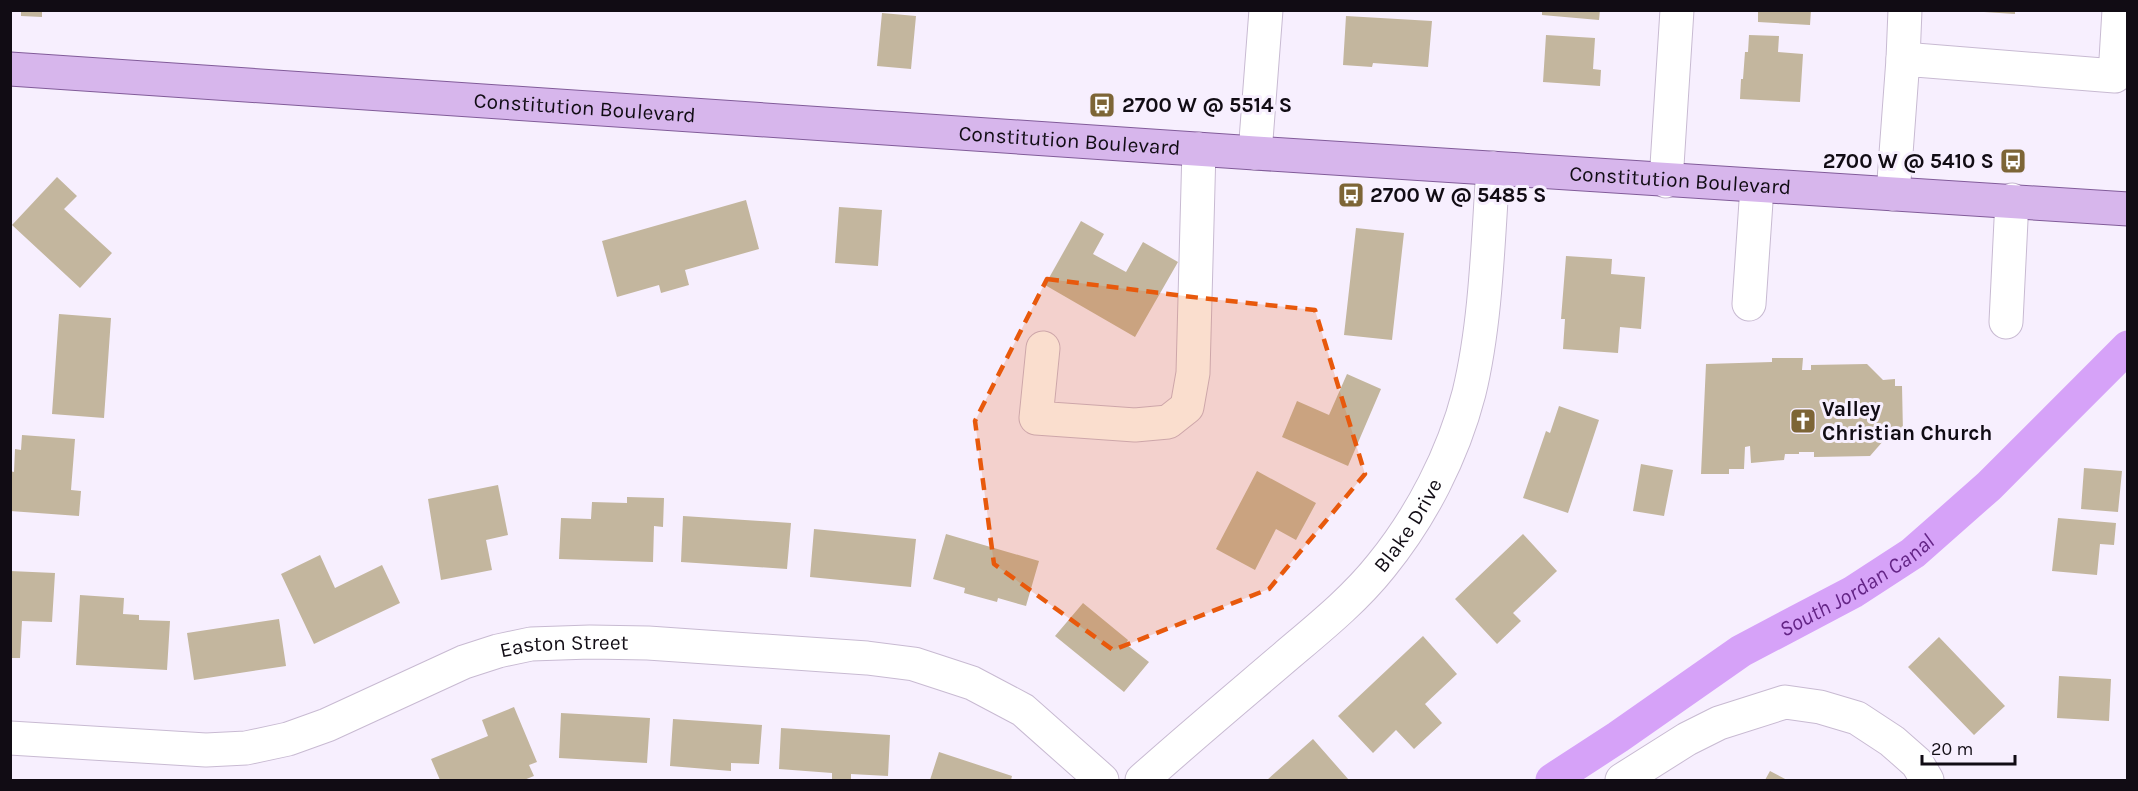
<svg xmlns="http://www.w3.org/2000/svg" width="2138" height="791" font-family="Karla,sans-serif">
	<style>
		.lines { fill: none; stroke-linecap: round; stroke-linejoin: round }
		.canal { stroke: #d6a2f8; stroke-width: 33 }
		.building { fill: #c3b69e }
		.minor-casing { stroke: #c8bad2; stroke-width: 35 }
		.major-casing { stroke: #815b99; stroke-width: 35 }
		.minor { stroke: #fff; stroke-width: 33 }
		.major { stroke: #d7b6ec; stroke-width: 33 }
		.marked { fill: #e8590c; fill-opacity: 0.2; stroke: #e8590c; stroke-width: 4.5; stroke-dasharray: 12 8; stroke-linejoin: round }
		.labels { text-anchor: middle; stroke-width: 6; stroke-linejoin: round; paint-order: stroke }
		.poi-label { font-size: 21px; font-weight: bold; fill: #110c14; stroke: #f7effe; text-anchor: start }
		.street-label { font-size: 21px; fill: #110c14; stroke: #f7effe }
		.water-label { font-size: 22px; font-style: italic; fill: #642486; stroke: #f7effe }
	</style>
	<rect width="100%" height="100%" fill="#f7effe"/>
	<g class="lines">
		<path class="canal" id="s1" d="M 1552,780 L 1618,737 L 1741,651 L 1853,592 L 1913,553 L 1989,486 L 2128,347"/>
	</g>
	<path class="building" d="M 21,10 L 42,10 L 42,17 L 21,16 Z
		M 1542,10 L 1600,10 L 1599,20 L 1542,15 Z
		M 1758,10 L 1811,10 L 1810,25 L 1758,22 Z
		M 1984,10 L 2015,10 L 2015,14 L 1984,12 Z
		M 882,13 L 916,16 L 911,69 L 877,66 Z
		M 1346,16 L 1432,21 L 1428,67 L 1373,63 L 1372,67 L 1343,65 Z
		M 1546,35 L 1595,38 L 1593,69 L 1601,70 L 1600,86 L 1543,82 Z
		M 1749,35 L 1779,36 L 1778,52 L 1803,54 L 1800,102 L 1740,99 L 1741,79 L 1743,79 L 1745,52 L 1748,52 Z
		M 57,177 L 77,196 L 64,209 L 112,253 L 80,288 L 12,225 Z
		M 746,200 L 759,249 L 685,270 L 689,285 L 661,293 L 659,285 L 617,297 L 602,241 Z
		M 839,207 L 882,210 L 878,266 L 835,263 Z
		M 1081,221 L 1104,234 L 1093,254 L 1126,272 L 1143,242 L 1178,262 L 1135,337 L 1045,285 Z
		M 1356,228 L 1404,233 L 1392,340 L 1344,335 Z
		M 1566,256 L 1612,259 L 1611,274 L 1645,277 L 1641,329 L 1620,327 L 1618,353 L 1563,349 L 1565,319 L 1561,319 Z
		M 59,314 L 111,318 L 104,418 L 52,414 Z
		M 1772,358 L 1803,358 L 1802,370 L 1811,370 L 1811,365 L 1867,364 L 1883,380 L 1895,379 L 1895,386 L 1902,386 L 1903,433 L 1897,433 L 1896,439 L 1884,440 L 1870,456 L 1814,457 L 1814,452 L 1799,452 L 1799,454 L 1785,454 L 1784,460 L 1751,463 L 1750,446 L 1745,447 L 1744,469 L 1729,469 L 1729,474 L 1701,474 L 1706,364 L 1772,362 Z
		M 1347,374 L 1381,389 L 1348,466 L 1282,437 L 1297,401 L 1329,415 Z
		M 1559,406 L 1599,420 L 1568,513 L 1523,498 L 1546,431 L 1550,433 Z
		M 22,435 L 75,439 L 71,490 L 81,491 L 79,516 L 10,511 L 10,471 L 14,472 L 15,449 L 21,450 Z
		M 1641,464 L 1673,470 L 1664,516 L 1633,511 Z
		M 2084,468 L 2122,471 L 2118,512 L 2081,509 Z
		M 1257,471 L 1316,503 L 1296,540 L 1276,529 L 1255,570 L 1216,549 Z
		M 498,485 L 508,535 L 486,540 L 492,570 L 441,580 L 428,499 Z
		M 627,497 L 664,498 L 663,527 L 654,526 L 653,562 L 559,559 L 561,518 L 591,519 L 592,502 L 627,503 Z
		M 683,516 L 791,523 L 787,569 L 681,562 Z
		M 2058,518 L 2116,523 L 2114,545 L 2100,544 L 2097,575 L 2052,571 Z
		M 814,529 L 916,539 L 911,587 L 810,577 Z
		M 946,534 L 1039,561 L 1026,606 L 998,598 L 997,602 L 964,593 L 965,588 L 933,579 Z
		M 1523,534 L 1557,571 L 1513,613 L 1521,621 L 1497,644 L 1455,599 Z
		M 320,555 L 335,588 L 382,565 L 400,603 L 314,644 L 281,574 Z
		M 10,571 L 55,573 L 52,622 L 22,621 L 20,658 L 10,658 Z
		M 80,595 L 124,598 L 123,614 L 139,615 L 139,620 L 170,621 L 167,670 L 76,665 Z
		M 1083,603 L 1128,640 L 1126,644 L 1149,662 L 1124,692 L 1055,636 Z
		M 279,619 L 286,666 L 194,680 L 187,633 Z
		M 1423,636 L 1457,674 L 1425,704 L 1442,723 L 1414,749 L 1396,730 L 1373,753 L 1338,716 Z
		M 1939,637 L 2005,706 L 1974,735 L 1908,667 Z
		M 2059,676 L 2111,679 L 2109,721 L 2057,718 Z
		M 514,707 L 537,762 L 529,765 L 534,776 L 524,780 L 440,780 L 431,759 L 488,736 L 482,720 Z
		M 561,713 L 650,718 L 647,763 L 559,758 Z
		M 673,719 L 762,725 L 759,764 L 731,763 L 731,771 L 670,766 Z
		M 781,728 L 890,735 L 888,776 L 851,774 L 851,780 L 832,780 L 832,773 L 779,769 Z
		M 1313,739 L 1349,780 L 1267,780 Z
		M 939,752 L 1012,776 L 1011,780 L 930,780 Z
		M 1770,771 L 1787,780 L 1765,780 Z"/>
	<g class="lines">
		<defs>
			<g id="minor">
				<path d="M 1903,59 L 1905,10"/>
				<path d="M 1255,153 L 1266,10"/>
				<path d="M 1666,181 L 1677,10"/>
				<path d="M 1893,194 L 1903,59 L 2115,76 L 2119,10"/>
				<path d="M 1749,304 L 1757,187"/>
				<path d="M 2006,322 L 2012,200"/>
				<path d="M 1043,348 L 1036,418 L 1135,425 L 1168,422 L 1187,407 L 1193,373 L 1199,149"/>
				<path id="s2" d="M 10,738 L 206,750 L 246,748 L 288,739 L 327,725 L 464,662 L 498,651 L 531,644 L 590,642 L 648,643 L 867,658 L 914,664 L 972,683 L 1023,710 L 1102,780"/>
				<path id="s3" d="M 1142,780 C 1189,738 1238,697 1286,656 C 1319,628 1354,600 1381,566 C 1421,517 1453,455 1469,393 C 1486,323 1488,241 1493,168"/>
				<path d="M 1622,780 L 1687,739 L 1719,723 L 1785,702 L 1820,707 L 1857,718 L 1892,741 L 1917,763 L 1927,780"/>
			</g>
			<g id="major">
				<path id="s4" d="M 10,69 L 1255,153 L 2128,209"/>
			</g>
		</defs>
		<use href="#minor" class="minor-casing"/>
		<use href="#major" class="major-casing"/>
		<use href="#minor" class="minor"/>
		<use href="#major" class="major"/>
	</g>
	<path class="marked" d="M 1047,279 L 1201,298 L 1315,310 L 1365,474 L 1269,589 L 1113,650 L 994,564 L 975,421 Z"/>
	<defs>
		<symbol id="bus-square" viewBox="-11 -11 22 22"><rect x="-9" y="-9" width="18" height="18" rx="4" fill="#7d6536" stroke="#f7effe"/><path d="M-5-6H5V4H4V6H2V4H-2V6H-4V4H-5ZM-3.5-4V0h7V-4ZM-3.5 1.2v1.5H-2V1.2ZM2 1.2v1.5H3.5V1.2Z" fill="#fff"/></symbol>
		<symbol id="church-square" viewBox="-11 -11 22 22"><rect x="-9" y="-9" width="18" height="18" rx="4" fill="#7d6536" stroke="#f7effe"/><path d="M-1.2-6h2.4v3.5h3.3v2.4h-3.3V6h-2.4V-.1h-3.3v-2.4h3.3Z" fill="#fff"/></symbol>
	</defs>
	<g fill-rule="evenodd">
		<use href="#bus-square" x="1087" y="90" width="30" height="30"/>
		<use href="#bus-square" x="1998" y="146" width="30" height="30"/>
		<use href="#bus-square" x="1336" y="180" width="30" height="30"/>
		<use href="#church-square" x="1788" y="406" width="30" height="30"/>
	</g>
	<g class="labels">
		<g class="poi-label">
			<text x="1122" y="112">2700 W @ 5514 S</text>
			<text x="1994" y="168" text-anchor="end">2700 W @ 5410 S</text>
			<text x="1370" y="202">2700 W @ 5485 S</text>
			<text x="1822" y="416">Valley<tspan x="1822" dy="24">Christian Church</tspan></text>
		</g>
		<g class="street-label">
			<text dy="7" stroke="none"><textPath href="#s4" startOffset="576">Constitution Boulevard</textPath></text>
			<text dy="7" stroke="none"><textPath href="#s4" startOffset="1062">Constitution Boulevard</textPath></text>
			<text dy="7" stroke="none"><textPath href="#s4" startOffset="1674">Constitution Boulevard</textPath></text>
			<text dy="7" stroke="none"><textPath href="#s3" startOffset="370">Blake Drive</textPath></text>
			<text dy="7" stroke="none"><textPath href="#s2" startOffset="574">Easton Street</textPath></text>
		</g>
		<g class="water-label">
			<text dy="8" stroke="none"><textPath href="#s1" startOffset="362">South Jordan Canal</textPath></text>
		</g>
	</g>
	<rect width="2138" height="791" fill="none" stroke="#110c14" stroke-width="24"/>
	<path d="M1922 755v9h93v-9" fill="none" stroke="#110c14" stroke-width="3"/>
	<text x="1931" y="755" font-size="18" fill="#110c14" stroke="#f7effe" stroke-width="4.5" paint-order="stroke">20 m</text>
</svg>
